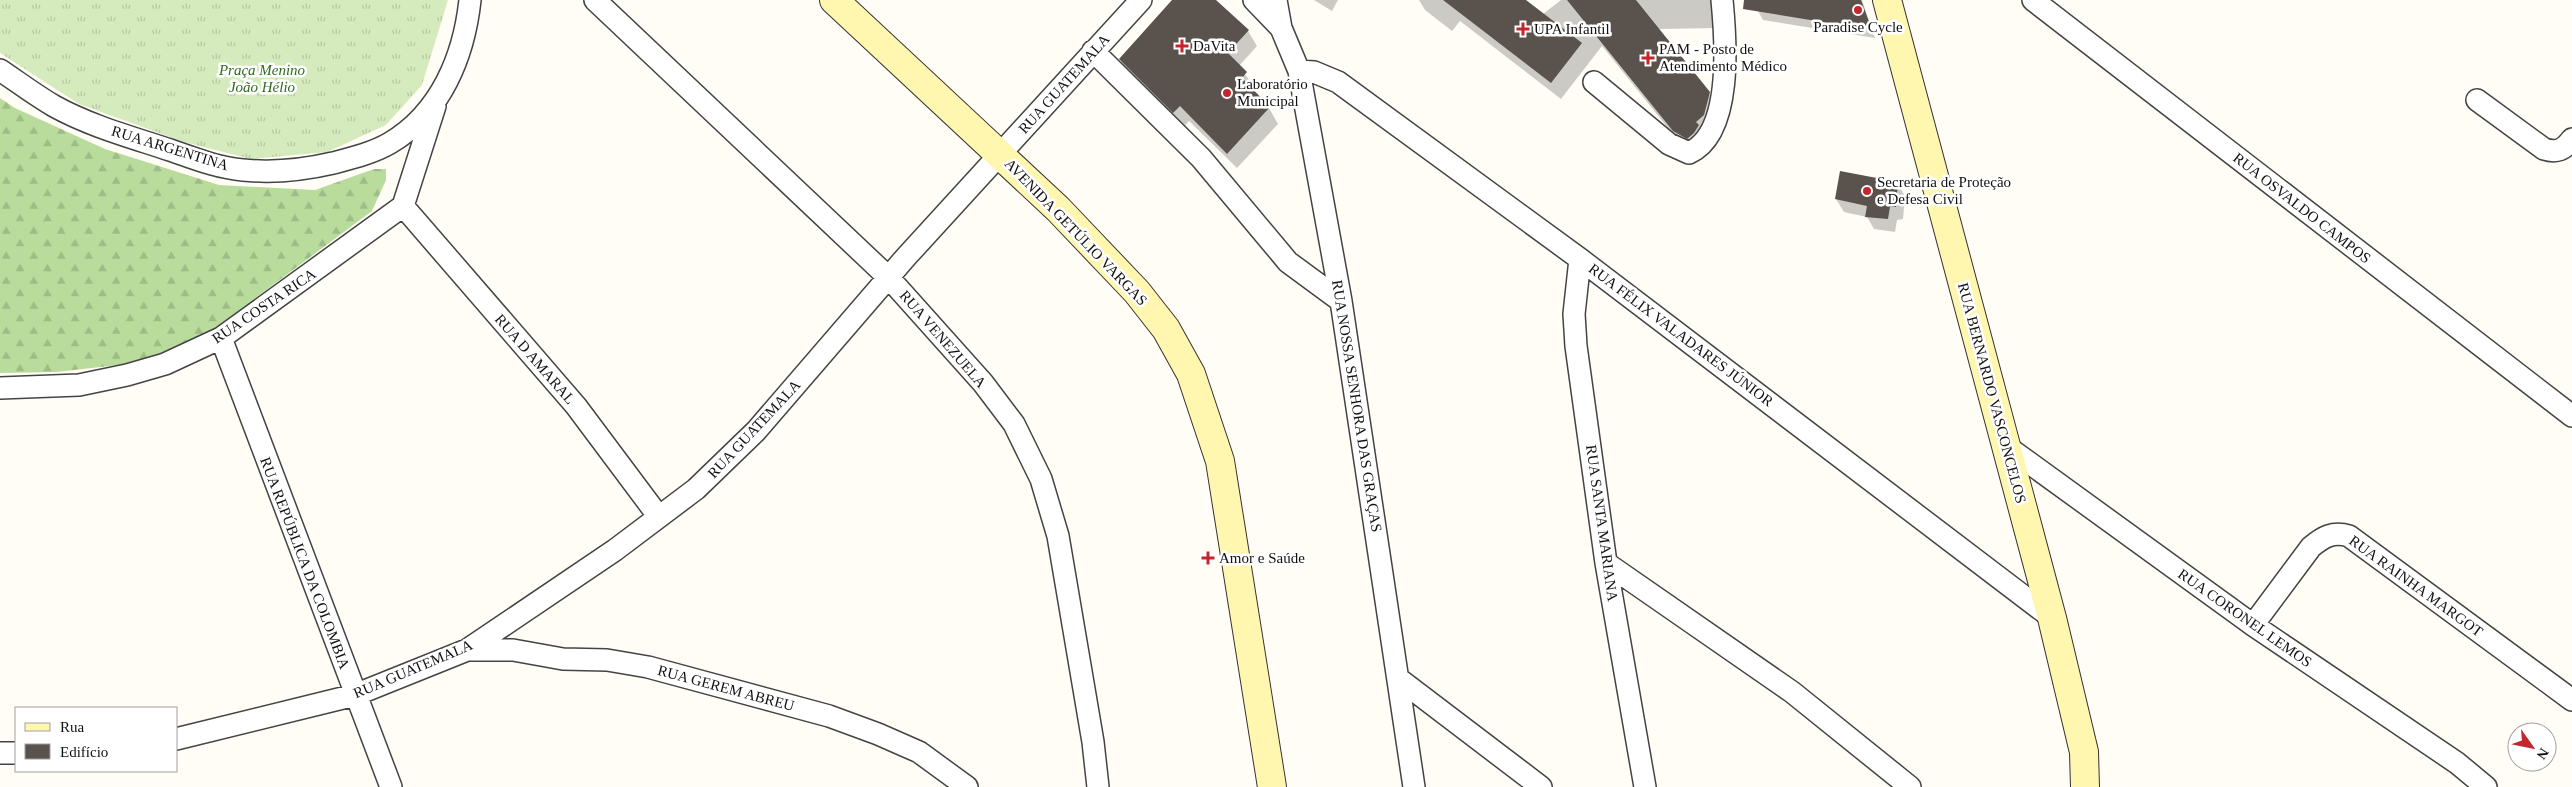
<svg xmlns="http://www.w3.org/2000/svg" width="2572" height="787" font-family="'Times New Roman',serif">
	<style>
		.grass { fill: url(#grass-tufts) }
		.forest { fill: url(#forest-firs) }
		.shadow { fill: #0003 }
		.building { fill: #5a524d }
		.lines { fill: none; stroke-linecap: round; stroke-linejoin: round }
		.street-casing { stroke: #444; stroke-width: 24 }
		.secondary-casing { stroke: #333; stroke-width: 30 }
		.street { stroke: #fff; stroke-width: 21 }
		.secondary { stroke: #fff6b0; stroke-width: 28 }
		.poi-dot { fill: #c4262e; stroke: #fff; stroke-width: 2 }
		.labels { text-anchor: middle; stroke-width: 5; stroke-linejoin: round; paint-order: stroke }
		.poi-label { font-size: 15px; fill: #111; stroke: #fff; text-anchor: start }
		.park-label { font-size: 15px; font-style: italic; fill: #2f6b1f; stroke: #fff }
		.street-label { font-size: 15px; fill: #111; stroke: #fff }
	</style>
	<defs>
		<pattern id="grass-tufts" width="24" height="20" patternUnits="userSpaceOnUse" patternTransform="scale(1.25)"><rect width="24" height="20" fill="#d5ebbd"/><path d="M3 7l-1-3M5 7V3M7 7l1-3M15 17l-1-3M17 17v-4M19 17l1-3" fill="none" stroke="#b6c8a1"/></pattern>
		<pattern id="forest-firs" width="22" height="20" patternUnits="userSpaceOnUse" patternTransform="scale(1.25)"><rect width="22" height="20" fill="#b9dc9c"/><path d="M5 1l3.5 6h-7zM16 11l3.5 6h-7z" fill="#9ebc85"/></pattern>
	</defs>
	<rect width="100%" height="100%" fill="#fffdf5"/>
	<path class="grass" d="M 0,0 L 448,0 L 422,85 L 386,125 L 327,152 L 251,159 L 184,142 L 79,104 L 0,53 Z"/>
	<path class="forest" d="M 0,98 L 15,108 L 105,149 L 219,185 L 315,190 L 374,169 L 386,169 L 386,180 L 372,211 L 207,334 L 136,363 L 56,372 L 0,373 Z"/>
	<path class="shadow" d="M 1174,0 L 1214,0 L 1248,31 L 1257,46 L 1239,66 L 1255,88 L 1253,91 L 1269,108 L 1278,124 L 1237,168 L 1189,121 L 1183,128 L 1129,75 L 1120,59 Z
		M 1314,0 L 1338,0 L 1332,11 Z
		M 1419,0 L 1524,0 L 1543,14 L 1561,0 L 1720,0 L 1719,28 L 1658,29 L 1709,93 L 1718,110 L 1684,148 L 1602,46 L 1561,99 L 1460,21 L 1452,31 L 1425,10 Z
		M 1759,0 L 1862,0 L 1875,38 L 1763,20 L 1758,11 Z
		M 1897,183 L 1905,196 L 1903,219 L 1897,220 L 1895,232 L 1874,229 L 1867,217 L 1844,212 L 1836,199 Z"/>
	<path class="building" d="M 1172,0 L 1216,0 L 1249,30 L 1228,53 L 1247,72 L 1242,78 L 1270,107 L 1227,154 L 1180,106 L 1173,113 L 1119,59 Z
		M 1443,0 L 1526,0 L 1582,43 L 1551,83 Z
		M 1567,0 L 1636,0 L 1710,92 L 1704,115 L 1696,122 L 1699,125 L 1694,133 L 1687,139 L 1673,131 Z
		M 1744,0 L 1861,0 L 1872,30 L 1743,9 Z
		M 1840,171 L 1898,182 L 1896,207 L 1890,207 L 1888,219 L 1865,217 L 1867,206 L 1835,199 Z"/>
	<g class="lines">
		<defs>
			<path id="street" d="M 595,0 L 889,278 L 983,383 L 1014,424 L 1041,479 L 1058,536 L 1093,742 L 1098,787
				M 1254,0 L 1281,28
				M 1276,0 L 1281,28 L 1299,71 L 1341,301 L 1414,787
				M 2033,0 L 2572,416
				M 1093,51 L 1201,158 L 1288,262 L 1341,301
				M 0,70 C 18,82 35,95 54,106 C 90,126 131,137 170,150 C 193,158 218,168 243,170 C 273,173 303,170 333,163 C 352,158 373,153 390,143 C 441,113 464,56 470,0
				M 1299,71 L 1314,72 L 1338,82 L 1580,259 L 2052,618
				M 1594,82 L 1669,144 L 1689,153 C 1733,133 1726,41 1722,0
				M 2477,100 L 2544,149 C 2557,153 2564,150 2572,139
				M 403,206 L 576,406 L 659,517
				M 1580,259 L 1574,314 L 1576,346 L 1606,563 L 1645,787
				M 221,338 L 391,787
				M 0,388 L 79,385 L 127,375 L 165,364 L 221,338 L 403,206 L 435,106
				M 2006,446 L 2253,625 L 2457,763 L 2486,787
				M 1606,563 L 1792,692 L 1910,787
				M 2253,625 L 2311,547 C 2323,537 2333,531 2349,536 L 2572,700
				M 467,650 L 513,650 L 563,659 L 607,660 L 648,667 L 829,716 L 878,734 L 919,752 L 967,787
				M 1399,679 L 1541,787
				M 176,739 L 355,695 L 467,650 L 615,550 L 696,489 L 756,431 L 906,257 L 1141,0
				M 0,753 L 16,753"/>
			<path id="secondary" d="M 834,0 L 1058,209 L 1137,292 L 1166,329 L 1191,374 L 1220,461 L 1272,787
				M 1887,0 L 2052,618 L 2084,752 L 2085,787"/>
		</defs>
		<use href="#street" class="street-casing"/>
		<use href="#secondary" class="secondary-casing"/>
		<use href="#street" class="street"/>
		<use href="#secondary" class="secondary"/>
	</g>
	<g class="poi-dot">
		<circle cx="1858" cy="10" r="5"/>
		<path d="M1520.5 21.5h5v5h5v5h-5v5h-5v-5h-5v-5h5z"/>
		<path d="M1179.5 38.5h5v5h5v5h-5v5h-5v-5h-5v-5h5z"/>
		<path d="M1645.5 50.5h5v5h5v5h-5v5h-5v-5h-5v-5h5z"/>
		<circle cx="1227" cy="93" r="5"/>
		<circle cx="1867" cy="191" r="5"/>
		<path d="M1205.5 550.5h5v5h5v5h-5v5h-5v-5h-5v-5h5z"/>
	</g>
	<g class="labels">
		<g class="poi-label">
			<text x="1858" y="32" text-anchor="middle">Paradise Cycle</text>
			<text x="1534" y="34">UPA Infantil</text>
			<text x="1193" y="51">DaVita</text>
			<text x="1659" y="54">PAM - Posto de<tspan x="1659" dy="17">Atendimento Médico</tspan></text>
			<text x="1237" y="89">Laboratório<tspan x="1237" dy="17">Municipal</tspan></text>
			<text x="1877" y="187">Secretaria de Proteção<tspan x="1877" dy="17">e Defesa Civil</tspan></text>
			<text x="1219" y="563">Amor e Saúde</text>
		</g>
		<g class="park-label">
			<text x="262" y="75">Praça Menino<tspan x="262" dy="17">João Hélio</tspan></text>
		</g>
		<g class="street-label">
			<text transform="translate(1064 84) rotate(-48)" y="5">RUA GUATEMALA</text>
			<text transform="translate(170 148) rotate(17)" y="5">RUA ARGENTINA</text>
			<text transform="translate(2302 208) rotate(38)" y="5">RUA OSVALDO CAMPOS</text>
			<text transform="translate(1076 232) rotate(46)" y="5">AVENIDA GETÚLIO VARGAS</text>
			<text transform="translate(264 306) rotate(-34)" y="5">RUA COSTA RICA</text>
			<text transform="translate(1681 335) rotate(37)" y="5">RUA FÉLIX VALADARES JÚNIOR</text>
			<text transform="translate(943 339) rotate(49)" y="5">RUA VENEZUELA</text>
			<text transform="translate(535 359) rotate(49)" y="5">RUA D AMARAL</text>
			<text transform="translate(1992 393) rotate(75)" y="5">RUA BERNARDO VASCONCELOS</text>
			<text transform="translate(1357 406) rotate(81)" y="5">RUA NOSSA SENHORA DAS GRAÇAS</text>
			<text transform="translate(754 429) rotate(-47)" y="5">RUA GUATEMALA</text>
			<text transform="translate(1602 523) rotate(82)" y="5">RUA SANTA MARIANA</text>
			<text transform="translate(305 563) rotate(69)" y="5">RUA REPÚBLICA DA COLOMBIA</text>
			<text transform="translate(2416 586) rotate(36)" y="5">RUA RAINHA MARGOT</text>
			<text transform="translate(2245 618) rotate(35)" y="5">RUA CORONEL LEMOS</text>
			<text transform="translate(413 669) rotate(-23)" y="5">RUA GUATEMALA</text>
			<text transform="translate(726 688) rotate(15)" y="5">RUA GEREM ABREU</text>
		</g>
	</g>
	<rect x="15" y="707" width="162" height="65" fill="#ffffff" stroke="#a0a0a0"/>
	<rect x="25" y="723" width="25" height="8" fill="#fff6b0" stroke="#a0a0a0"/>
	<text x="60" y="732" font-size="15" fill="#111111">Rua</text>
	<rect x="25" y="744" width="25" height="15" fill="#5a524d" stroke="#a0a0a0"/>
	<text x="60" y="757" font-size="15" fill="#111111">Edifício</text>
	<g transform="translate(2532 747) rotate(123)"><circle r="24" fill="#ffffff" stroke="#a0a0a0"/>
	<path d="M0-4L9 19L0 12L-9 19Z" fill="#c4262e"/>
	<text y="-8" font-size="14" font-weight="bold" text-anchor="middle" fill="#111111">N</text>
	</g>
</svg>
